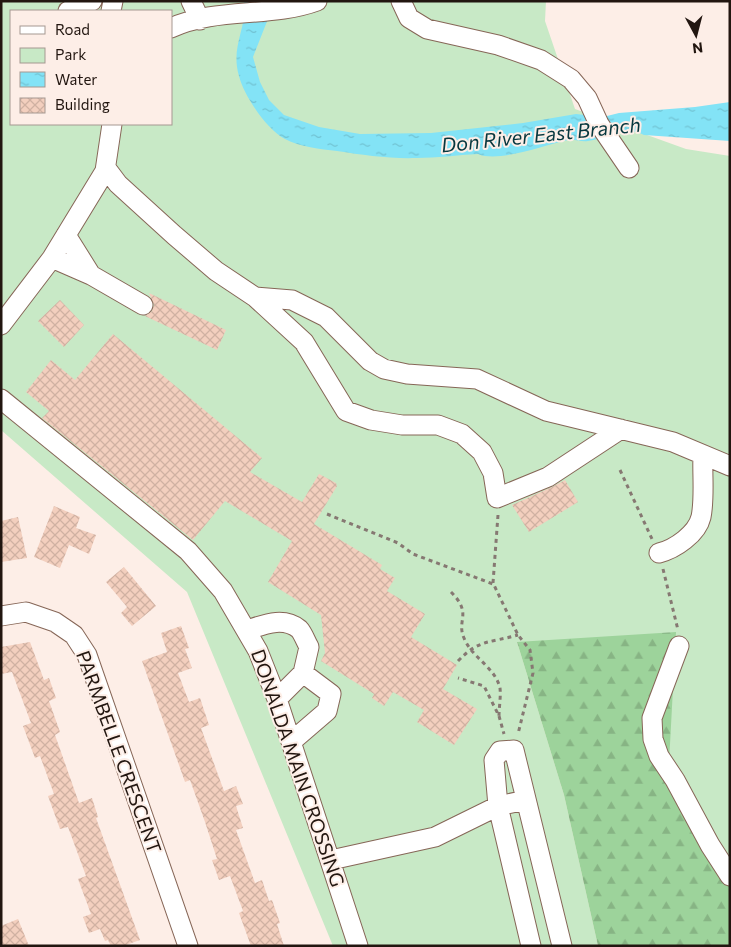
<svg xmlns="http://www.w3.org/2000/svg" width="731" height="947" font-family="Commissioner,sans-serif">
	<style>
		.green { fill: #c8e9c6; fill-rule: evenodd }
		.forest { fill: url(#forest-firs) }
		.water { fill: url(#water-ripples) }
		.building { fill: url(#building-cross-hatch) }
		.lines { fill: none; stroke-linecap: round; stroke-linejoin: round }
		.minor-casing { stroke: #866657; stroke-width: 21 }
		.path { stroke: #867872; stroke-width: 3; stroke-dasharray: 4 4; stroke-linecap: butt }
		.minor { stroke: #fff; stroke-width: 19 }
		.labels { text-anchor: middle; stroke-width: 4; stroke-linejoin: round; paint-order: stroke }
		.street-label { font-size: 19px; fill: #221610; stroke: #fdeee7 }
		.water-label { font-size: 20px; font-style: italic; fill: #06373e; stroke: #fdeee7 }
	</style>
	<defs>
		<pattern id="forest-firs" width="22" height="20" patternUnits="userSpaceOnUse" patternTransform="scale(1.25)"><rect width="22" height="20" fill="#9dd39b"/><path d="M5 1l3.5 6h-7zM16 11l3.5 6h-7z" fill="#87b484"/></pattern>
		<pattern id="water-ripples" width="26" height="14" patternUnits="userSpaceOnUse" patternTransform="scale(1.25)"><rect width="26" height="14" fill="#83e3f6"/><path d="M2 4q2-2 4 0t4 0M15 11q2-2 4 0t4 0" fill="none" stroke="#71c2d2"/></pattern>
		<pattern id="building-cross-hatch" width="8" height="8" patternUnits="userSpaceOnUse" patternTransform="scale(1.25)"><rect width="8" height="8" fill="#f3cfbe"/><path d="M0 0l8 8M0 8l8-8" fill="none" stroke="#d0b1a2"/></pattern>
	</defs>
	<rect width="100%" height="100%" fill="#fdeee7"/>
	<path class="green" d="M 1,1 L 546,1 L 545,21 L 575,109 L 686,149 L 730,156 L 730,883 L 668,782 L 670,735 L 517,642 L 564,795 L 598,946 L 333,946 L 187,592 L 1,430 ZM 11,11 L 171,11 L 171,124 L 11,124 Z"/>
	<path class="forest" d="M 676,632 L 668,782 L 730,883 L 730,946 L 598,946 L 564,795 L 517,642 Z"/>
	<path class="water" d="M 244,1 L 275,1 L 253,57 L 260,82 L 269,100 L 284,115 L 319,127 L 360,134 L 431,133 L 523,123 L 576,114 L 603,117 L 619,113 L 695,107 L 730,102 L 730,141 L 644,135 C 625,125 608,138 588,141 C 581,142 575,139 568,140 C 544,145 499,163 478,154 C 457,155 437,158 417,158 C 390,159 363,155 337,151 C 320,149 300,147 285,139 C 267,130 244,96 239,76 C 230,46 248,27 244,1 Z"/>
	<path class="building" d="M 149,293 L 226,330 L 217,350 L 145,316 L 152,311 L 154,305 Z
		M 60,300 L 84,325 L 64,347 L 38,321 Z
		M 113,334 L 262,458 L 250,472 L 302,502 L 319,474 L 336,483 L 337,486 L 314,524 L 382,565 L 380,569 L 395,578 L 387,591 L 425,614 L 411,637 L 457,665 L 443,689 L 477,709 L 454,745 L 417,722 L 424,710 L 393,692 L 384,706 L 372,698 L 374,694 L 321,661 L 325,653 L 321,615 L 268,582 L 292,541 L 225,501 L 193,540 L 42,418 L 49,411 L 26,392 L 51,360 L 75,380 Z
		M 565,480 L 578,502 L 529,532 L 512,505 L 552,487 Z
		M 54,506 L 80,517 L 76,528 L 96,535 L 89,554 L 69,545 L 60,568 L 34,557 Z
		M 18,517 L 27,558 L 1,562 L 1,521 Z
		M 124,567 L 156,606 L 132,626 L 121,613 L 127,607 L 106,582 Z
		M 181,626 L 189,648 L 185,649 L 192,668 L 178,673 L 189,702 L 200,698 L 209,725 L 201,728 L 224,791 L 236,786 L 243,804 L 236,806 L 243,828 L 236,830 L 255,883 L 262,880 L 269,901 L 272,900 L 280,923 L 277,924 L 284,946 L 251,946 L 239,913 L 243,911 L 230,876 L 219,880 L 212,860 L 217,859 L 205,822 L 190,780 L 185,782 L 142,661 L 167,652 L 161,633 Z
		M 30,642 L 44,680 L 49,678 L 56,698 L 49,701 L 60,732 L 55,735 L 79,803 L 92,798 L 98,817 L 96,818 L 140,940 L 123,946 L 111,946 L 108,940 L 105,941 L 100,929 L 89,933 L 83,917 L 91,914 L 78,879 L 86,876 L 68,827 L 60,829 L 48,796 L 54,794 L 40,756 L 35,758 L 23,726 L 31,723 L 12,672 L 1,674 L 1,647 Z
		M 18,919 L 29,946 L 1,946 L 1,926 Z"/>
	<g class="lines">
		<defs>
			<path id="minor" d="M 191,1 L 200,20
				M 401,1 L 409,18 L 427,29 L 498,45 L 541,60 L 571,79 L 587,98 L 599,124 L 629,168
				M 68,11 L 92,1
				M 111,11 L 113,1
				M 171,28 C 216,7 271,18 317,1
				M 106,168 L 118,184 L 174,235 L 216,271 L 255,297 L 304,342 L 346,411 L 371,420 L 402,425 L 438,425 L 462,434 L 482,452 L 493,473 L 497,498 L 548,477 L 621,429
				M 66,235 L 91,275
				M 52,258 L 91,275 L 143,305
				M 255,297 L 292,300 L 326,317 L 370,361 L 384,369 L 407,374 L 477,379 L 546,411 L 673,442 L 730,466
				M 1,325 L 52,258 L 105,171 L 112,124
				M 1,399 L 188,551 L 223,591 L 258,651 L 277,699 L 358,946
				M 659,553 C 675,549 697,534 701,517 C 705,498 702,474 703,455
				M 1,616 L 26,612 L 55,622 L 74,635 L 87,655 L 188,946
				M 247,630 C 263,625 283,616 299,629 C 303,633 306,642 309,647 L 303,673
				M 679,646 L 652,718 L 653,739 L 659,756 L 675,780 L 710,845 L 730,876
				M 277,699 L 303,673 L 331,694 L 327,711 L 291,742
				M 331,860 L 435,837 L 498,806 L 526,800
				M 531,946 L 498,806 L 494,760 L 500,751 L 514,750 L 562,946"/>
		</defs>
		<use href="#minor" class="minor-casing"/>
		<path class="path" d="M 620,470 L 652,539
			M 327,514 L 398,543 L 413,554 L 493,584
			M 498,515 L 493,583 L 518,635 L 530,650 L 533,673 L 518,734
			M 663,569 L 678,630
			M 451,592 C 473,614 456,620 464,638 C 472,658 495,667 500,688 C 501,697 499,707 499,716 L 484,686 L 458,678
			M 458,661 C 479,639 490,643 518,635
			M 499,716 L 504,734"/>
		<use href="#minor" class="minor"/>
	</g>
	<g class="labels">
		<g class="street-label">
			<text transform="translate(119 752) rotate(70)" y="7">PARMBELLE CRESCENT</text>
			<text transform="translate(298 768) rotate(71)" y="7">DONALDA MAIN CROSSING</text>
		</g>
		<g class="water-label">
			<text transform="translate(541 135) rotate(-6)" y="7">Don River East Branch</text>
		</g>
	</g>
	<rect width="731" height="947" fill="none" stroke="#221610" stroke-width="5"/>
	<rect x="10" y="10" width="162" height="115" fill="#fdeee7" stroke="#a59891"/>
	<rect x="20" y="26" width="25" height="8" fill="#ffffff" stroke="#a59891"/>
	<text x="55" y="35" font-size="15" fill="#221610">Road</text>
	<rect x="20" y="48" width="25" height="15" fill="#c8e9c6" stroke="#a59891"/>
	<text x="55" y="60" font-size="15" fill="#221610">Park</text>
	<rect x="20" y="72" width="25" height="15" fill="url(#water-ripples)" stroke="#a59891"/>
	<text x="55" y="85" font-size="15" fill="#221610">Water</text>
	<rect x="20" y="98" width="25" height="15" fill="url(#building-cross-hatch)" stroke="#a59891"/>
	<text x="55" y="110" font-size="15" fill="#221610">Building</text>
	<g transform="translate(696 35) rotate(173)" stroke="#fdeee7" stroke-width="4" paint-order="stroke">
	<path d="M0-4L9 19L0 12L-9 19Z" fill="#221610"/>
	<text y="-8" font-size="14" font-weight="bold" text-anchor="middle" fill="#221610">N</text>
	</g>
</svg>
